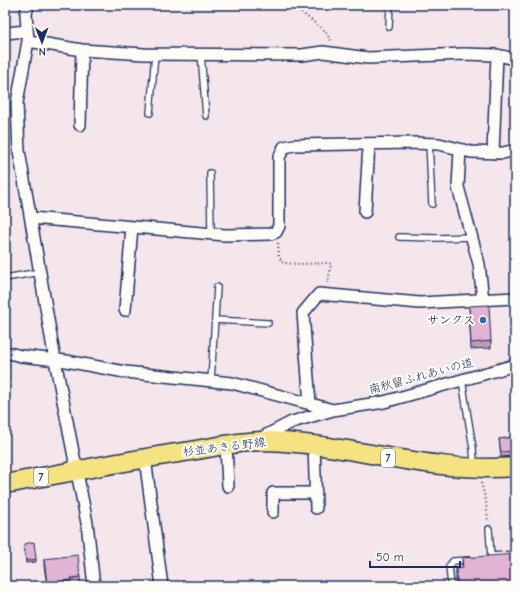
<svg xmlns="http://www.w3.org/2000/svg" width="520" height="591" font-family="'Comic Neue','Klee One',sans-serif">
	<style>
		.lines { fill: none; stroke-linecap: round; stroke-linejoin: round }
		.service-casing { stroke: #1b2f5e; stroke-width: 8 }
		.minor-casing { stroke: #1b2f5e; stroke-width: 14 }
		.primary-casing { stroke: #1b2f5e; stroke-width: 21 }
		.path { stroke: #1b2f5e; stroke-width: 2; stroke-dasharray: 1 3; stroke-linecap: butt }
		.service { stroke: #fdfcf7; stroke-width: 5.5 }
		.minor { stroke: #fdfcf7; stroke-width: 11 }
		.primary { stroke: #f5e382; stroke-width: 18 }
		.wall { fill: #c39ab6; stroke: #1b2f5e }
		.building { fill: #e3b3d4; stroke: #1b2f5e }
		.poi-dot { fill: #1f6fb2; stroke: #fdfcf7; stroke-width: 1.5 }
		.labels { text-anchor: middle; stroke-width: 4; stroke-linejoin: round; paint-order: stroke }
		.shield { fill: #fdfcf7; stroke: #5f6c8c; stroke-width: 1 }
		.shield-label { font-size: 11px; font-weight: bold; fill: #1b2f5e }
		.poi-label { font-size: 12px; font-weight: bold; fill: #1b2f5e; stroke: #fdfcf7; text-anchor: end }
		.street-label { font-size: 12px; fill: #1b2f5e; stroke: #fdfcf7 }
	</style>
	<rect width="100%" height="100%" fill="#f5e6ec"/>
	<filter id="ink" filterUnits="userSpaceOnUse"><feTurbulence type="fractalNoise" baseFrequency=".025" numOctaves="2"/><feDisplacementMap in="SourceGraphic" scale="8" xChannelSelector="R" yChannelSelector="G"/><feConvolveMatrix kernelMatrix="1 2 1 2 8 2 1 2 1" color-interpolation-filters="sRGB"/></filter>
	<g filter="url(#ink)">
		<g class="lines">
			<defs>
				<path id="service" d="M 389,27 L 390,5
					M 201,54 L 206,116
					M 150,113 L 155,54
					M 429,143 L 432,204
					M 210,173 L 211,233
					M 399,237 L 436,238 L 472,237
					M 5,278 L 40,272
					M 215,320 L 268,323
					M 211,380 L 217,287
					M 462,380 L 473,448 L 474,464
					M 489,529 L 491,557
					M 493,556 L 515,554
					M 451,586 L 449,566 L 453,561 L 469,560"/>
				<path id="minor" d="M 28,5 L 26,14 L 28,41 L 17,103 L 19,151 L 55,360 L 87,523 L 94,586
					M 5,33 L 27,31
					M 28,41 L 82,50 L 144,54 L 302,55 L 323,52 L 368,58 L 464,54 L 497,55 L 515,59
					M 80,125 L 82,50
					M 460,150 L 458,187 L 479,264 L 483,300
					M 493,153 L 497,55
					M 365,212 L 369,144
					M 31,218 L 225,235 L 270,234 L 276,232 L 279,226 L 279,158 L 284,147 L 294,145 L 412,143 L 439,144 L 471,152 L 503,153 L 515,150
					M 125,310 L 132,227
					M 5,352 L 21,356 L 66,361 L 125,372 L 232,383 L 333,410
					M 310,404 L 303,313 L 319,294 L 420,303 L 515,298
					M 259,439 L 292,422 L 333,410 L 384,402 L 515,365
					M 314,444 L 316,508
					M 226,445 L 228,486
					M 145,458 L 162,586
					M 273,512 L 273,493 L 316,493"/>
				<path id="primary" d="M 5,484 C 65,473 124,461 184,452 C 211,448 238,441 265,441 C 349,443 430,474 515,467"/>
			</defs>
			<use href="#service" class="service-casing"/>
			<use href="#minor" class="minor-casing"/>
			<use href="#primary" class="primary-casing"/>
			<path class="path" d="M 292,5 L 325,31 L 332,42
				M 278,243 L 279,257 L 283,263 L 300,264 L 329,263 L 331,264 L 328,284
				M 481,483 L 486,501 L 488,522"/>
			<use href="#service" class="service"/>
			<use href="#minor" class="minor"/>
			<use href="#primary" class="primary"/>
		</g>
		<path class="wall" d="M 469,306 L 491,341 L 491,348 L 471,349 Z
			M 515,437 L 515,456 L 501,457 L 499,439 Z
			M 24,546 L 36,559 L 36,562 L 26,563 Z
			M 462,558 L 515,586 L 456,586 L 456,569 L 462,568 Z
			M 44,559 L 80,577 L 80,584 L 72,585 L 72,586 L 47,586 L 44,566 Z"/>
		<path class="building" d="M 489,305 L 491,341 L 471,343 L 469,306 Z
			M 515,437 L 515,451 L 501,452 L 499,439 Z
			M 34,542 L 36,559 L 26,561 L 24,544 Z
			M 515,554 L 515,586 L 457,586 L 456,569 L 463,568 L 462,558 Z
			M 78,555 L 80,577 L 71,578 L 72,580 L 47,583 L 44,559 Z"/>
	</g>
	<circle class="poi-dot" cx="483" cy="320" r="4"/>
	<g class="labels">
		<g class="shield">
			<rect x="381" y="449" width="14" height="18" rx="3"/>
			<rect x="34" y="468" width="14" height="18" rx="3"/>
		</g>
		<g class="shield-label">
			<text x="388" y="462">7</text>
			<text x="41" y="481">7</text>
		</g>
		<g class="poi-label">
			<text x="475" y="324">サンクス</text>
		</g>
		<g class="street-label">
			<text transform="translate(421 376) rotate(-15)" y="4">南秋留ふれあいの道</text>
			<text transform="translate(224 447) rotate(-7)" y="4">杉並あきる野線</text>
		</g>
	</g>
	<rect width="520" height="591" fill="none" stroke="#fdfcf7" stroke-width="20"/>
	<rect x="10" y="10" width="500" height="571" fill="none" stroke="#1b2f5e" stroke-width="1.5" filter="url(#ink)"/>
	<g transform="translate(42 42) rotate(179)" stroke="#fdfcf7" stroke-width="3" paint-order="stroke">
	<path d="M0-3L7 15L0 10L-7 15Z" fill="#1b2f5e"/>
	<text y="-6" font-size="11" font-weight="bold" text-anchor="middle" fill="#1b2f5e">N</text>
	</g>
	<path d="M370 561v6h90v-6" fill="none" stroke="#1b2f5e" stroke-width="2"/>
	<text x="376" y="561" font-size="12" fill="#1b2f5e" stroke="#fdfcf7" stroke-width="3" paint-order="stroke">50 m</text>
</svg>
